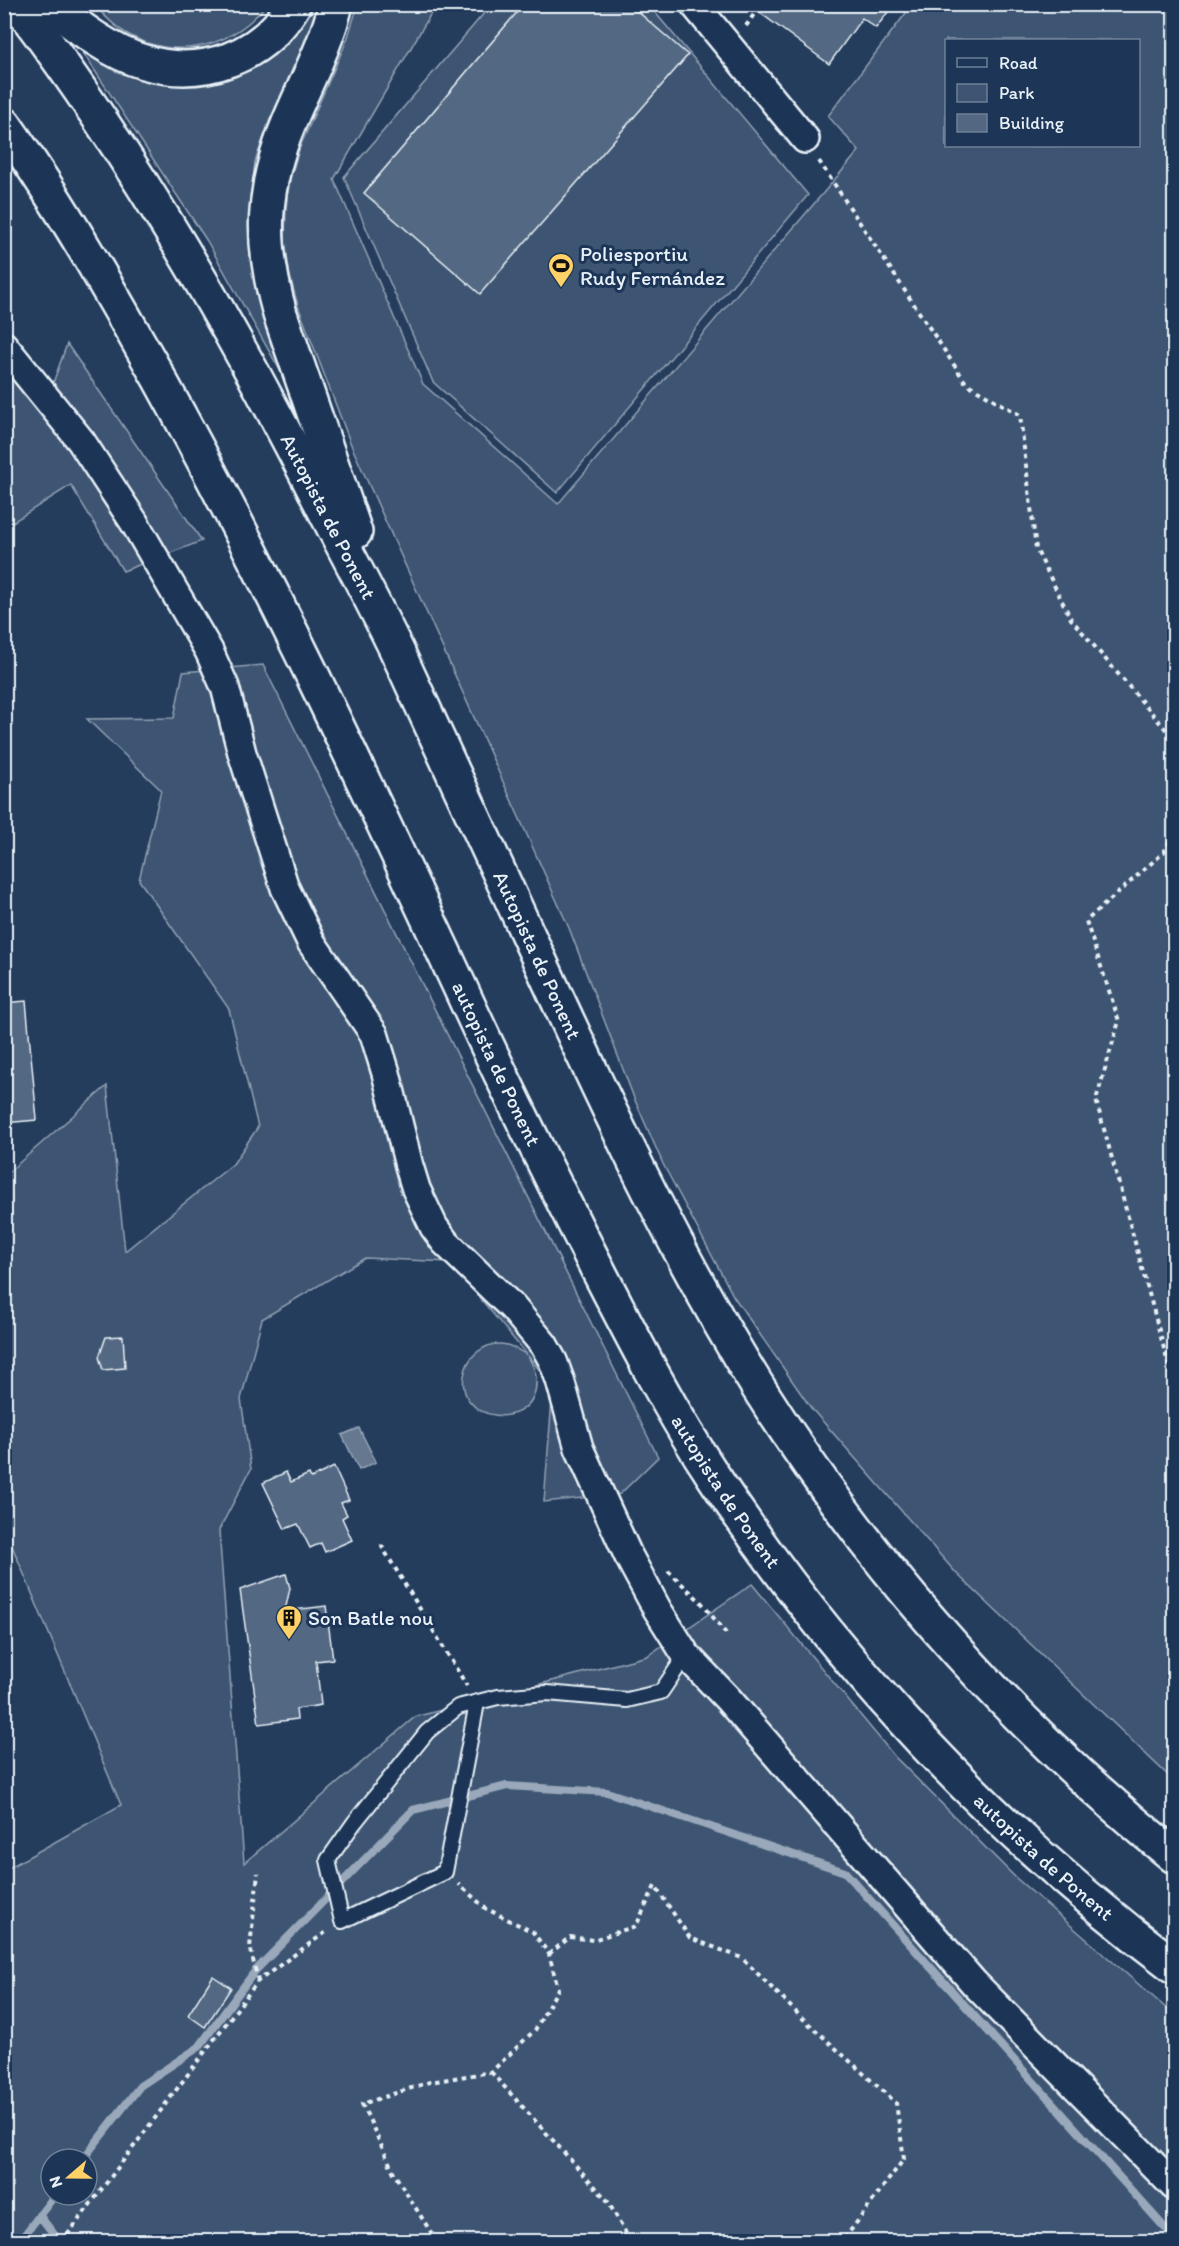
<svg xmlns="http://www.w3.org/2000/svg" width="1179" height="2246" font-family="Itim,sans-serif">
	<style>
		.green { fill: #3e5472; stroke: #93a2b5; stroke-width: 1.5; fill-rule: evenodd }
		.water { fill: #657890; stroke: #99a8ba; stroke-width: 1.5 }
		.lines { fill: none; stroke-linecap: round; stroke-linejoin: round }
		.stream { stroke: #99a8ba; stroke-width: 8 }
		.building { fill: #536782; stroke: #e8f1f8; stroke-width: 1.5 }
		.lane-casing { stroke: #e8f1f8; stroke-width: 18 }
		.street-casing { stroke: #e8f1f8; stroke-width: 32 }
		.highway-casing { stroke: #e8f1f8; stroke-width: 38 }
		.path { stroke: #e8f1f8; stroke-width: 4; stroke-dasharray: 4.5 4.5; stroke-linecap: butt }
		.lane { stroke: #1d3557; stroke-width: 14 }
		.street { stroke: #1d3557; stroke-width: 27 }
		.highway { stroke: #1d3557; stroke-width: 33 }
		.labels { text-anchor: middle; stroke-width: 6; stroke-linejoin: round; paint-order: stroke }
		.poi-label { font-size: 21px; fill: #e8f1f8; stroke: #1d3557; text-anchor: start }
		.street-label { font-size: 21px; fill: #e8f1f8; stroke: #1d3557 }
	</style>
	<rect width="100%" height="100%" fill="#253d5d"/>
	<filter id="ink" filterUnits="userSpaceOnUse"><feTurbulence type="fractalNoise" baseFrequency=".0167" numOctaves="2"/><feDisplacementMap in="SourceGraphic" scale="12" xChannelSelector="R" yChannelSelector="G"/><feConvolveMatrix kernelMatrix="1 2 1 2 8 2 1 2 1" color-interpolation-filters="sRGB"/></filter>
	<g filter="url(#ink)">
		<path class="green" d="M 648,4 L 808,195 L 557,493 L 433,382 L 344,177 L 491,5 Z
			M 94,5 L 266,5 C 230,49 171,63 121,30 C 111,23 102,13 94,5 Z
			M 309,5 L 319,5 L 309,40 L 270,119 L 255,162 L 250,213 L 251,250 L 258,287 L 295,397 L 207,241 L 74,39 L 167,81 Z
			M 358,5 L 436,5 L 334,179 L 423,384 L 558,504 L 859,151 L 828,116 L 912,5 L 1174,5 L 1174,1781 L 956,1573 L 811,1408 L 734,1297 L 663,1164 L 634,1098 L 569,928 L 352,447 L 298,306 L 290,276 L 285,242 L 286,208 L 290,179 L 300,147 L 347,40 ZM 946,40 L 1138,40 L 1138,146 L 946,146 Z
			M 67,344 L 202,541 L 123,571 L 71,485 L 5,527 L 4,356 L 33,389 L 53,383 Z
			M 263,665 L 658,1457 L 620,1494 L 544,1502 L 553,1387 L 528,1356 C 531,1363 536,1370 536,1377 C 541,1435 447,1424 466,1368 C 472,1351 490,1341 507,1345 C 515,1347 521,1352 527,1355 L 450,1262 L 365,1258 L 262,1319 L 241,1399 L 251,1469 L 219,1530 L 244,1863 L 415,1717 L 647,1656 L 752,1584 L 895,1757 L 1016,1878 L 1174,2015 L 1174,2241 L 5,2241 L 5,1870 L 121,1805 L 5,1529 L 4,1176 L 107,1086 L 125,1251 L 233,1164 L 258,1127 L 229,1009 L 139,880 L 161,790 L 87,719 L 174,718 L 183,672 ZM 51,2159 L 87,2159 L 87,2195 L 51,2195 Z"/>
		<path class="water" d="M 359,1428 L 376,1462 L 359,1470 L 342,1435 Z"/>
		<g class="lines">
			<path class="stream" d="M 83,2159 L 140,2086 L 199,2047 L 255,1971 L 413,1810 L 507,1786 L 607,1792 L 845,1872 L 1165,2228 L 1174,2234
				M 39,2215 L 60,2242
				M 19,2242 L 55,2195"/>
		</g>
		<path class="building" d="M 524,4 L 629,4 L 688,55 L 480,294 L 364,193 Z
			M 748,4 L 894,4 L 876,28 L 862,18 L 829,64 Z
			M 26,1001 L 37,1120 L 4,1123 L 4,1003 Z
			M 123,1336 L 125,1368 L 103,1370 L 99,1357 L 106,1337 Z
			M 334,1467 L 349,1500 L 341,1503 L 347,1515 L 342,1518 L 352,1540 L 325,1552 L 321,1543 L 310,1548 L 298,1524 L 285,1529 L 263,1483 L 286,1472 L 291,1482 L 309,1474 L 311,1478 Z
			M 286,1574 L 290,1588 L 285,1611 L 326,1606 L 333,1659 L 316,1661 L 321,1705 L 296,1709 L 297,1719 L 259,1724 L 240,1590 Z
			M 213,1976 L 231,1988 L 205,2027 L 188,2015 Z"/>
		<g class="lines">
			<defs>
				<path id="lane" d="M 477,1703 L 445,1872 L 342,1921 L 328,1860 L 354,1823 L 427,1732 L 458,1707 L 498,1697 L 547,1693 L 627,1700 L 661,1692 L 686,1655"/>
				<path id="street" d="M 694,4 L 805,139
					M 4,346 L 81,441 L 134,522 L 209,651 L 225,687 L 242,753 L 285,888 L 311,942 L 374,1034 L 386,1073 L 409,1166 L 416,1189 L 434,1227 L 445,1242 L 513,1308 L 544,1345 L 553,1361 L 560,1380 L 579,1448 L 628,1555 L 657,1609 L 686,1655 L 728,1699 L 974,1983 L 1174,2186"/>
				<g id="highway">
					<path id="s1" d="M 18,4 C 136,160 234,331 322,505 C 347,554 374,603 398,653 C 450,766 503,880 555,994 C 617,1128 680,1261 758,1387 C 870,1565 1011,1724 1174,1856"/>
					<path d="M 51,4 C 75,26 112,53 144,62 C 202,79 263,58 294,4"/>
					<path d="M 336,4 C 326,45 306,82 290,120 C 261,189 260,243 280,314 L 355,532"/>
					<path id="s2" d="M 4,124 C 62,206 111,293 160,380 C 269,577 364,781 459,985 C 502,1079 548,1172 595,1264 C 632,1336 669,1409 714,1477 C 837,1665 994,1831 1174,1966"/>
				</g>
			</defs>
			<use href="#lane" class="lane-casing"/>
			<use href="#street" class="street-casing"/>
			<use href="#highway" class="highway-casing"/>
			<path class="path" d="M 746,26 L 761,4
				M 819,161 L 966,383 L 1020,415 L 1036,549 L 1071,619 L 1174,739
				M 1174,833 L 1164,852 L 1086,921 L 1119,1021 L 1096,1100 L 1174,1385
				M 381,1545 L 467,1686
				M 668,1571 L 701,1602 L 728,1636
				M 549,1954 L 570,1937 L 593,1940 L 636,1926 L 655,1886 L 690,1938 L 742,1958 L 799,2015 L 896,2103 L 904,2159 L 842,2242
				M 258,1981 L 250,1947 L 258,1873
				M 491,2072 L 607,2200 L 631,2242
				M 62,2242 L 258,1981 L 326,1932
				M 437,2242 L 395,2175 L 362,2104 L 430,2082 L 491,2072 L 535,2030 L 558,1989 L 549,1954 L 533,1932 L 485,1908 L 459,1884
				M 797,2242 L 803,2239 L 841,2241"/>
			<use href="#lane" class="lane"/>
			<use href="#street" class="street"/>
			<use href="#highway" class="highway"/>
		</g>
	</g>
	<defs>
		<symbol id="stadium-pin" viewBox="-11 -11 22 30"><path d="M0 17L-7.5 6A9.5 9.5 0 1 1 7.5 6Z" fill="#ffd166" stroke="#1d3557"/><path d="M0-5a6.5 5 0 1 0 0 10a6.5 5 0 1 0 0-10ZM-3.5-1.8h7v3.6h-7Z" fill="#111"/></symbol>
		<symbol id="building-pin" viewBox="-11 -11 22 30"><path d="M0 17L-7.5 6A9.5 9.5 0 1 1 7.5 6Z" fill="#ffd166" stroke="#1d3557"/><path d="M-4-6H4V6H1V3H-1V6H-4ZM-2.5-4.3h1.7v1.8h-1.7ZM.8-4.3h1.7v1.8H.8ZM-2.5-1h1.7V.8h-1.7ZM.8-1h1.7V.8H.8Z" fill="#111"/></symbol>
	</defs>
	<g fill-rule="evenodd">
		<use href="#stadium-pin" x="546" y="251" width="30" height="40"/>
		<use href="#building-pin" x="274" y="1603" width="30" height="40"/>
	</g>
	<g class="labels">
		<g class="poi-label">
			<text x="580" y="261">Poliesportiu<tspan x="580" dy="24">Rudy Fernández</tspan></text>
			<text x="308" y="1625">Son Batle nou</text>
		</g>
		<g class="street-label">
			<text dy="7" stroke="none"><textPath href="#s1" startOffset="600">Autopista de Ponent</textPath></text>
			<text dy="7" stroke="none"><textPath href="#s1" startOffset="1086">Autopista de Ponent</textPath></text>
			<text dy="7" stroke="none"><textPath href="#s2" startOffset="1062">autopista de Ponent</textPath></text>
			<text dy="7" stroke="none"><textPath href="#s2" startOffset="1548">autopista de Ponent</textPath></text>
			<text dy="7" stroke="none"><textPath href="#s2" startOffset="2034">autopista de Ponent</textPath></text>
		</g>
	</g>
	<rect width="1179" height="2246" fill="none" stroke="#1d3557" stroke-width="24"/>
	<rect x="12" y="12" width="1155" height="2222" fill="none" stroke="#e8f1f8" stroke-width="2" filter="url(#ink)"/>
	<rect x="945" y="39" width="195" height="108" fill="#1d3557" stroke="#6e8097" stroke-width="1.5"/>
	<rect x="957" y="58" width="30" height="9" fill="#1d3557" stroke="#6e8097" stroke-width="1.5"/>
	<text x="999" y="69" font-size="18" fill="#e8f1f8">Road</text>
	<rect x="957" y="84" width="30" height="18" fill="#3e5472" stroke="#6e8097" stroke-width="1.5"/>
	<text x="999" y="99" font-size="18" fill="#e8f1f8">Park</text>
	<rect x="957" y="114" width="30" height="18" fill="#536782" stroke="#6e8097" stroke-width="1.5"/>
	<text x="999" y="129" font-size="18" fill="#e8f1f8">Building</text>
	<g transform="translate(69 2177) rotate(250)"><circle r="28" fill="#1d3557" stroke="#6e8097" stroke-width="1.5"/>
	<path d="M0-4.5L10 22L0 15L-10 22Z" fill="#ffd166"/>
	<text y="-9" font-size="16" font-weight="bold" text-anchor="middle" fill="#e8f1f8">N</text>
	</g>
</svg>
